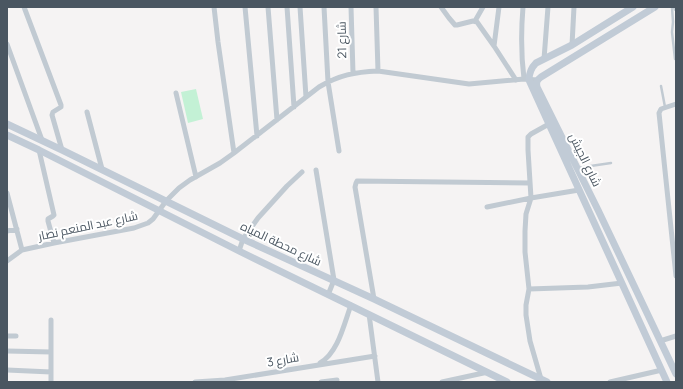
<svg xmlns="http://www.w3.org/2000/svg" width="683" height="389" font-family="Manrope,Cairo,sans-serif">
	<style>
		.green { fill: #c3f1d5 }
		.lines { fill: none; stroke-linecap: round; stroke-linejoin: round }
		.lane { stroke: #c1cad2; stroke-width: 2.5 }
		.street { stroke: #c1cad2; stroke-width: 5 }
		.secondary { stroke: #c1cbd6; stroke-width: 7 }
		.labels { text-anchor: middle; stroke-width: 4; stroke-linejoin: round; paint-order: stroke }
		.street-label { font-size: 12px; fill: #4a5661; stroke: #fff }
	</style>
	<rect width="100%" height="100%" fill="#f5f3f3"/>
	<path class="green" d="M 196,89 L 203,119 L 188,123 L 181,92 Z"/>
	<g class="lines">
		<path class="lane" d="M 672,7 L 673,22 L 672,32 L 675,59
			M 661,86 L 665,107
			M 577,168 L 611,163"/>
		<path class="street" d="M 24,7 L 61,105 L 61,107 L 53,112 L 52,115 L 62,150
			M 214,7 L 218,42 L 234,153
			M 245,7 L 257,136
			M 268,7 L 277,120
			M 287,7 L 294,107
			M 300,7 L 306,97
			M 324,7 L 328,82 L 339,151
			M 351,7 L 353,73
			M 376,7 L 378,71
			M 441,7 L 449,18 L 455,25 L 457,25 L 473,21 L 477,22 L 494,46 L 516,80
			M 523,7 C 521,31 521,55 524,79
			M 675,7 L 676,9
			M 475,21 L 483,7
			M 7,44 L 42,140
			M 572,45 L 574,7
			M 494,46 L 499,7
			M 544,59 L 548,7
			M 176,93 L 196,177
			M 676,104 L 661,109 L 659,113 L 676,276
			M 87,112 L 102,169
			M 39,150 L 54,215 L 53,216 L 48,219 L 48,221 L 54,243
			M 316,170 L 334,280 L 328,295
			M 7,193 L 22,250
			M 487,207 L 531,198 L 579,190
			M 7,231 L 17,229
			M 239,251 L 243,239 L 258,218 L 287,186 L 302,172
			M 7,261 L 22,250 L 54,243 L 134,228 L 148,223 L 153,219 L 166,201 L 179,188 L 190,180 L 220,163 L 234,153 L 319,87 C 339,75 355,72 378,71 L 469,84 L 524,79 L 537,80
			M 529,289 L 588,287 L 622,283
			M 374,299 L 355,187 L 356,183 L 357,181 L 530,183
			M 369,314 L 378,382
			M 51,320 L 51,382
			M 7,336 L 16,336
			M 660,341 L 676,336
			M 7,351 L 51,352
			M 320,363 C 338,353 344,324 351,305
			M 7,370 L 51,372
			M 541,379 L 530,341 L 526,315 L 526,305 L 529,289 L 525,252 L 525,231 L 526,214 L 531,198 L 528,150 L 528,137 L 531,134 L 549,124
			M 195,382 L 225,380 L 375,356
			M 321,382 L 337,380
			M 442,382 L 488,372
			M 610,382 L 662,370"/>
		<path class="secondary" d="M 633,7 L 572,45 L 536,63 C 531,68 529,73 529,80 L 549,124 L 667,382
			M 655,7 L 541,77 C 537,80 536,82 537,87 L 598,210 L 676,374
			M 7,124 L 62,150 L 243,239 L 374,299 L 547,382
			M 7,135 L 39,150 L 239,251 L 507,382"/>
	</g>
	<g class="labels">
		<g class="street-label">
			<text transform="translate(342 40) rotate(-91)" y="4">شارع 21</text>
			<text transform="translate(585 160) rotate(64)" y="4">شارع الجيش</text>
			<text transform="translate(88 226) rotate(-12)" y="4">شارع عبد المنعم نصار</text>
			<text transform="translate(281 244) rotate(25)" y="4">شارع محطة المياه</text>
			<text transform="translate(283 360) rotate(-10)" y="4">شارع 3</text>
		</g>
	</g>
	<rect width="683" height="389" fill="none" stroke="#4a5661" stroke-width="16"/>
</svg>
